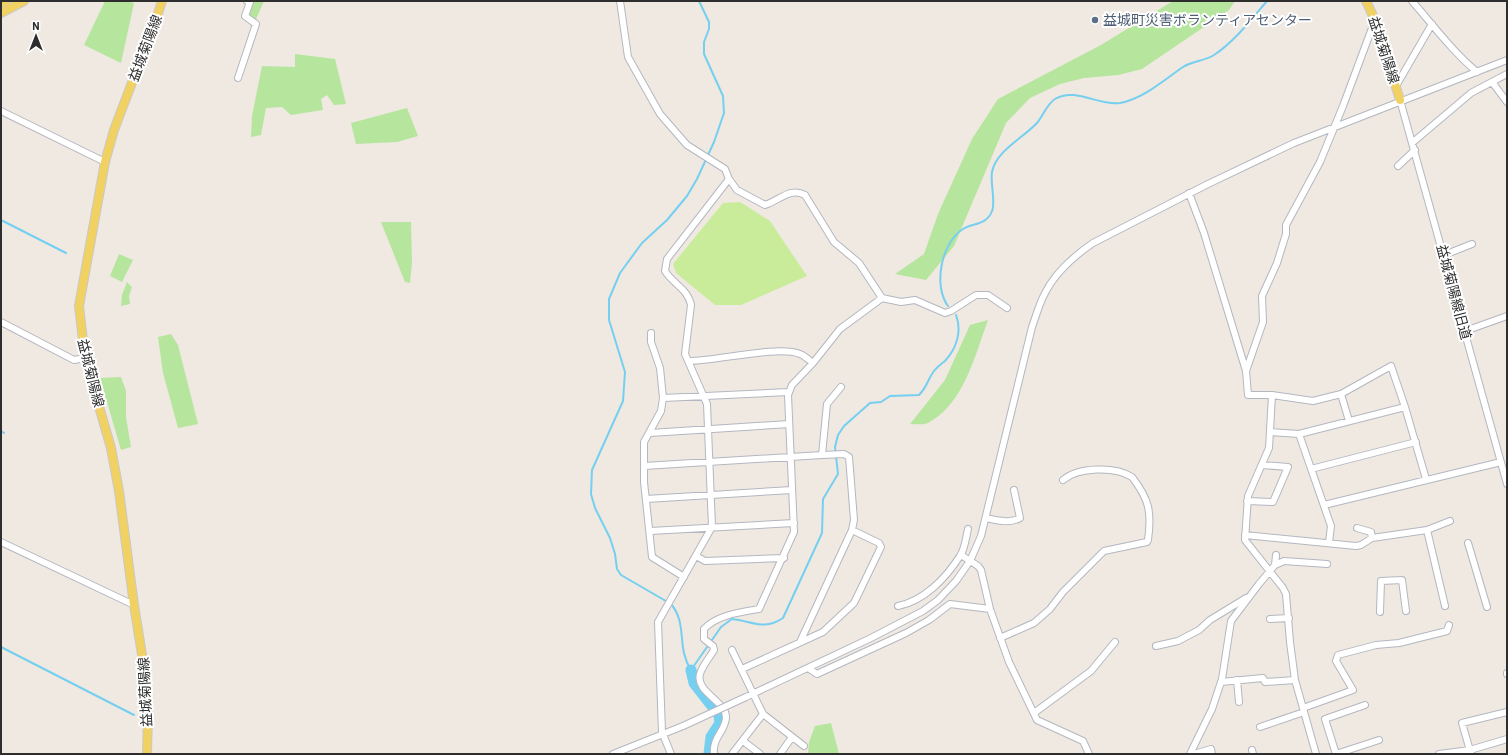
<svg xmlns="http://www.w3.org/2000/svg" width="1508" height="755" font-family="Barlow,'Noto Sans JP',sans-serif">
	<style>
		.green { fill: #b6e59e }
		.pitch { fill: #c9ec9a }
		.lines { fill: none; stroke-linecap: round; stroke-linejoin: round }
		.stream { stroke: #75cff0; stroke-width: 2 }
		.river { stroke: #75cff0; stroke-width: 11 }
		.minor-casing { stroke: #b4b7c1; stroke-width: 8 }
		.major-casing { stroke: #c9c9c9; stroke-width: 10 }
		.minor { stroke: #fff; stroke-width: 6 }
		.major { stroke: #f2d163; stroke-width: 8 }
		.minor-bridge-casing { stroke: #b4b7c1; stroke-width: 8; stroke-linecap: butt }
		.minor-bridge { stroke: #fff; stroke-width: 6 }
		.service-dot { fill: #5c6f8a; stroke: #fff; stroke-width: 1.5 }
		.labels { text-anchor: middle; stroke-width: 4; stroke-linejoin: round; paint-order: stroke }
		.service-label { font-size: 14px; fill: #4e5e75; stroke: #fff; text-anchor: start }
		.street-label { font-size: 14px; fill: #2e2e2e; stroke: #fff }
	</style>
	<rect width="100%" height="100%" fill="#efe9e1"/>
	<path class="green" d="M 105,1 L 127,1 L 134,3 L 121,63 L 84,45 Z
		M 252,1 L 264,1 L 256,19 L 247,13 Z
		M 1173,1 L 1235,1 L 1229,10 L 1142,69 L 1118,75 L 1084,78 L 1060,84 L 1030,98 L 1006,123 L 954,246 L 926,280 L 895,274 L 924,254 L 938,214 L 972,139 L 998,99 L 1101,45 Z
		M 295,54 L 335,59 L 346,104 L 334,105 L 327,95 L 321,99 L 323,110 L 291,115 L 282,107 L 266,108 L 261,135 L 251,137 L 252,116 L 262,66 L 295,67 Z
		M 407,108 L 418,136 L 397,142 L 356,144 L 351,123 Z
		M 381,222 L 411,222 L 412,263 L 410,283 L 405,282 Z
		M 119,254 L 133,260 L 122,282 L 110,276 Z
		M 127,282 L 132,287 L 129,296 L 130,304 L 121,306 L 122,295 Z
		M 988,320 C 975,355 964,404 928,423 C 924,425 915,424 910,424 L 945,380 L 970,325 Z
		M 171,334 L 178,345 L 198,424 L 178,428 L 163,373 L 158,337 Z
		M 121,377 L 126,391 L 126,417 L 131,447 L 121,450 L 100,378 Z
		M 831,723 L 839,754 L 808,754 L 809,742 L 815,726 Z"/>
	<path class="pitch" d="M 740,202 L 770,221 L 807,276 L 741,305 L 715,305 L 676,273 L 673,264 L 723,203 Z"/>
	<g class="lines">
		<path class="stream" d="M 699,1 L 709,22 L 709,29 L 704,42 L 704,54 L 723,96 L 724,113 L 714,142 L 697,179 L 687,196 L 667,220 L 642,243 L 620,273 L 609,299 L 609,320 L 625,372 L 623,401 L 592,470 L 591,494 L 595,508 L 610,538 L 615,554 L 617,569 L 621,575 L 671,604 C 688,624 676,647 691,670 L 721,627 L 732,619 C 752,621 764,631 783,618 L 822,533 L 823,499 L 838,474 L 835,447 L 838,435 L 844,426 L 870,403 L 881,402 L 890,396 L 919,395 C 928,386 927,380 934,371 C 937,367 941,364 945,361 C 957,348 962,331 956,315
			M 1,220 L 66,253
			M 948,306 C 933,286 941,243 963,229 C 973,223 987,225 992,211 C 996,202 990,183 992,172 C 996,151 1023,138 1037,123 C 1043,116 1047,104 1055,99 C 1076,87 1098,106 1120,103 C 1143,99 1164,80 1183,67 C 1192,61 1205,61 1214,55 C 1234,42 1251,20 1267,1
			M 1,431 L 4,433
			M 1,647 L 134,715"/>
		<path class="river" d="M 691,670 L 694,683 L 719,715 L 720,723 L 711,737 L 709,754"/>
		<defs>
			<path id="minor" d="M 620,1 L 628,57 L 660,114 L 687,145 L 725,169 L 729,179 L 737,190 L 765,205 C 780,200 790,187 805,195 L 834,242 L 859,263 L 882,298 L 901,302 L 915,300 L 945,313 L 951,311 L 976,295 L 988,295 L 1007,308
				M 1412,1 C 1433,25 1452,51 1477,72
				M 1375,20 L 1343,106 L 1320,162 L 1286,225 L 1286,234 L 1277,263 L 1262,296 L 1263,322 L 1246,371 L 1248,395 L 1272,395 L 1313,401 L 1341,394 L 1391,366 L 1405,407 L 1426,479
				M 238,78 L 256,24 L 245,16 L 250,2 L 247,1
				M 1492,82 L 1507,102
				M 1396,86 L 1432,24
				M 1400,100 L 1507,484
				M 1,111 L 105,162
				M 1412,143 L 1471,93 L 1507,74
				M 1398,166 L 1415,150
				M 1189,193 L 1204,233 L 1246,371
				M 1444,255 L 1472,244
				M 1,322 L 74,360 L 85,358
				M 1465,331 L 1507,316
				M 651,333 L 651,342 L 660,368 L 663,398 L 661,411 L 644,442 L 644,482 L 652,557 L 684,577
				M 689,361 C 716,361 779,345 800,354 C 805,356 809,360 813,363
				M 1341,394 L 1349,421
				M 1272,395 L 1269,448 L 1248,496 L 1245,540 L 1283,588 L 1286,594 L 1290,642 L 1295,680 L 1316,754
				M 663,398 L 789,392
				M 1270,432 L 1299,434 L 1331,526 L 1329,542
				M 650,433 L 789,424
				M 1299,434 L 1405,407
				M 822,455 L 827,404 L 841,387
				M 644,466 L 822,455 L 844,454 L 849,457 L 854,520 L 852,530 L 800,642
				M 1311,469 L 1416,442
				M 646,499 L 792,490
				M 1247,501 L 1273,502 L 1288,467 L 1262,465
				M 1324,505 L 1501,462
				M 986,518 C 996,520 1010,524 1020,518 L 1014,490
				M 1357,528 L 1371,532 L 1372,538 L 1427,530 L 1450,521
				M 1427,530 L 1445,606
				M 650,531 L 794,523
				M 1245,535 L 1356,546 L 1361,545 L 1372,538
				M 1,542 L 134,605
				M 1468,543 L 1487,607
				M 961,555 L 978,566 L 981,570 L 990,609 L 1009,662 L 1037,720 L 1083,741 L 1089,754
				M 696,556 L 705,561 L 784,558
				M 1275,565 L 1276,555
				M 898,606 C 924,601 946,578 960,556 C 965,549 966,537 968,529
				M 1380,612 L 1381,581 L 1402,580 L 1406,611
				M 1270,619 L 1289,618
				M 1000,638 L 1034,623 L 1050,609 L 1063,592 L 1104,551 L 1147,542 L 1148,540 C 1152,512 1149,499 1132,477 C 1115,466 1078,467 1063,480
				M 1156,646 L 1178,641 L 1199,630 L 1210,620 L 1246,598
				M 732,650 L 763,714 L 732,754
				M 808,668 L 817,674 L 906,633 L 929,620 L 950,604 L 990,609
				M 742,669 L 823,632 L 854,603 L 881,547 L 879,543 L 852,530
				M 1507,673 L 1507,674
				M 1237,680 L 1239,702
				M 1221,682 L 1263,678 L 1265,682 L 1295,680
				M 746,697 L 871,638 L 923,611 L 938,600 L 956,581 L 970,561 L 981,536 L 1032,327 C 1036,316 1039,305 1044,295 C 1054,274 1074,256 1093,243 L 1208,184 L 1294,143 L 1507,60
				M 1365,705 L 1325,719 L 1336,754 L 1379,740
				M 1303,708 L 1353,690 L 1336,661 L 1338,655 L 1376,645 L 1399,643 L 1447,631 L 1449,625
				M 1034,713 L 1091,671 L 1115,642
				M 763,714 L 804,746
				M 1260,727 L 1304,712
				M 743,741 L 760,754
				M 1252,750 L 1253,754
				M 613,754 L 683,726
				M 671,754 L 662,732 L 658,622 L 712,527 L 707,404 L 685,354 L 691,305 C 688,289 673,284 665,271 L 667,259 L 729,179
				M 714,754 C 712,737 726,731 726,717 C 726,701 695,692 700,674 C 702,666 710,657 714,650 L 713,646 L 704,639 L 704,629 C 717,615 741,612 759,609 L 794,532 L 788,395 L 792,385 L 813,363 L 840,329 L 882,298
				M 780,754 L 792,737
				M 1190,754 L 1212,709 L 1222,679 L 1231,621 L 1259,584 L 1275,565 L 1284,561 L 1327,564
				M 1194,754 L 1211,749 L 1212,754
				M 1439,754 L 1470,750 L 1507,739
				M 1471,754 L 1462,723 L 1507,712"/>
			<path id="major" d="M 1366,1 L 1375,20 L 1400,100
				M 1,3 L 6,1
				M 1,13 L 24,1
				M 147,754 L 148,711 L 144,667 L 134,605 L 119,491 L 111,448 L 85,358 L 79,306 L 105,162 L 114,130 L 157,17 L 162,1"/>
		</defs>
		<use href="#minor" class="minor-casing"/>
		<use href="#major" class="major-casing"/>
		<use href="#minor" class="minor"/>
		<use href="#major" class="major"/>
		<defs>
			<path id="minor-bridge" d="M 683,726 L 746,697"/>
		</defs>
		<use href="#minor-bridge" class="minor-bridge-casing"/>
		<use href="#minor-bridge" class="minor-bridge"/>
	</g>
	<circle class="service-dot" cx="1095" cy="20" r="4"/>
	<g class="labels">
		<g class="service-label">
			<text x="1103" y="25">益城町災害ボランティアセンター</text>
		</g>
		<g class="street-label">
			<text transform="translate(145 48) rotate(-69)" y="5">益城菊陽線</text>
			<text transform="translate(1384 50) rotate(72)" y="5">益城菊陽線</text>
			<text transform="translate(1454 292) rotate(75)" y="5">益城菊陽線旧道</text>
			<text transform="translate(91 373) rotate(76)" y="5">益城菊陽線</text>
			<text transform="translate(145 692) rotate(-93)" y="5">益城菊陽線</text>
		</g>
	</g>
	<rect width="1508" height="755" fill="none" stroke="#2e2e2e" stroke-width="4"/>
	<g transform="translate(36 36)" stroke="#ffffff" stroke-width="3" paint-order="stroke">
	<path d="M0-3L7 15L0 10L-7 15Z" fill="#2e2e2e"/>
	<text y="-6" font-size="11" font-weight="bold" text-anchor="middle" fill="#2e2e2e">N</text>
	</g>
</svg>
